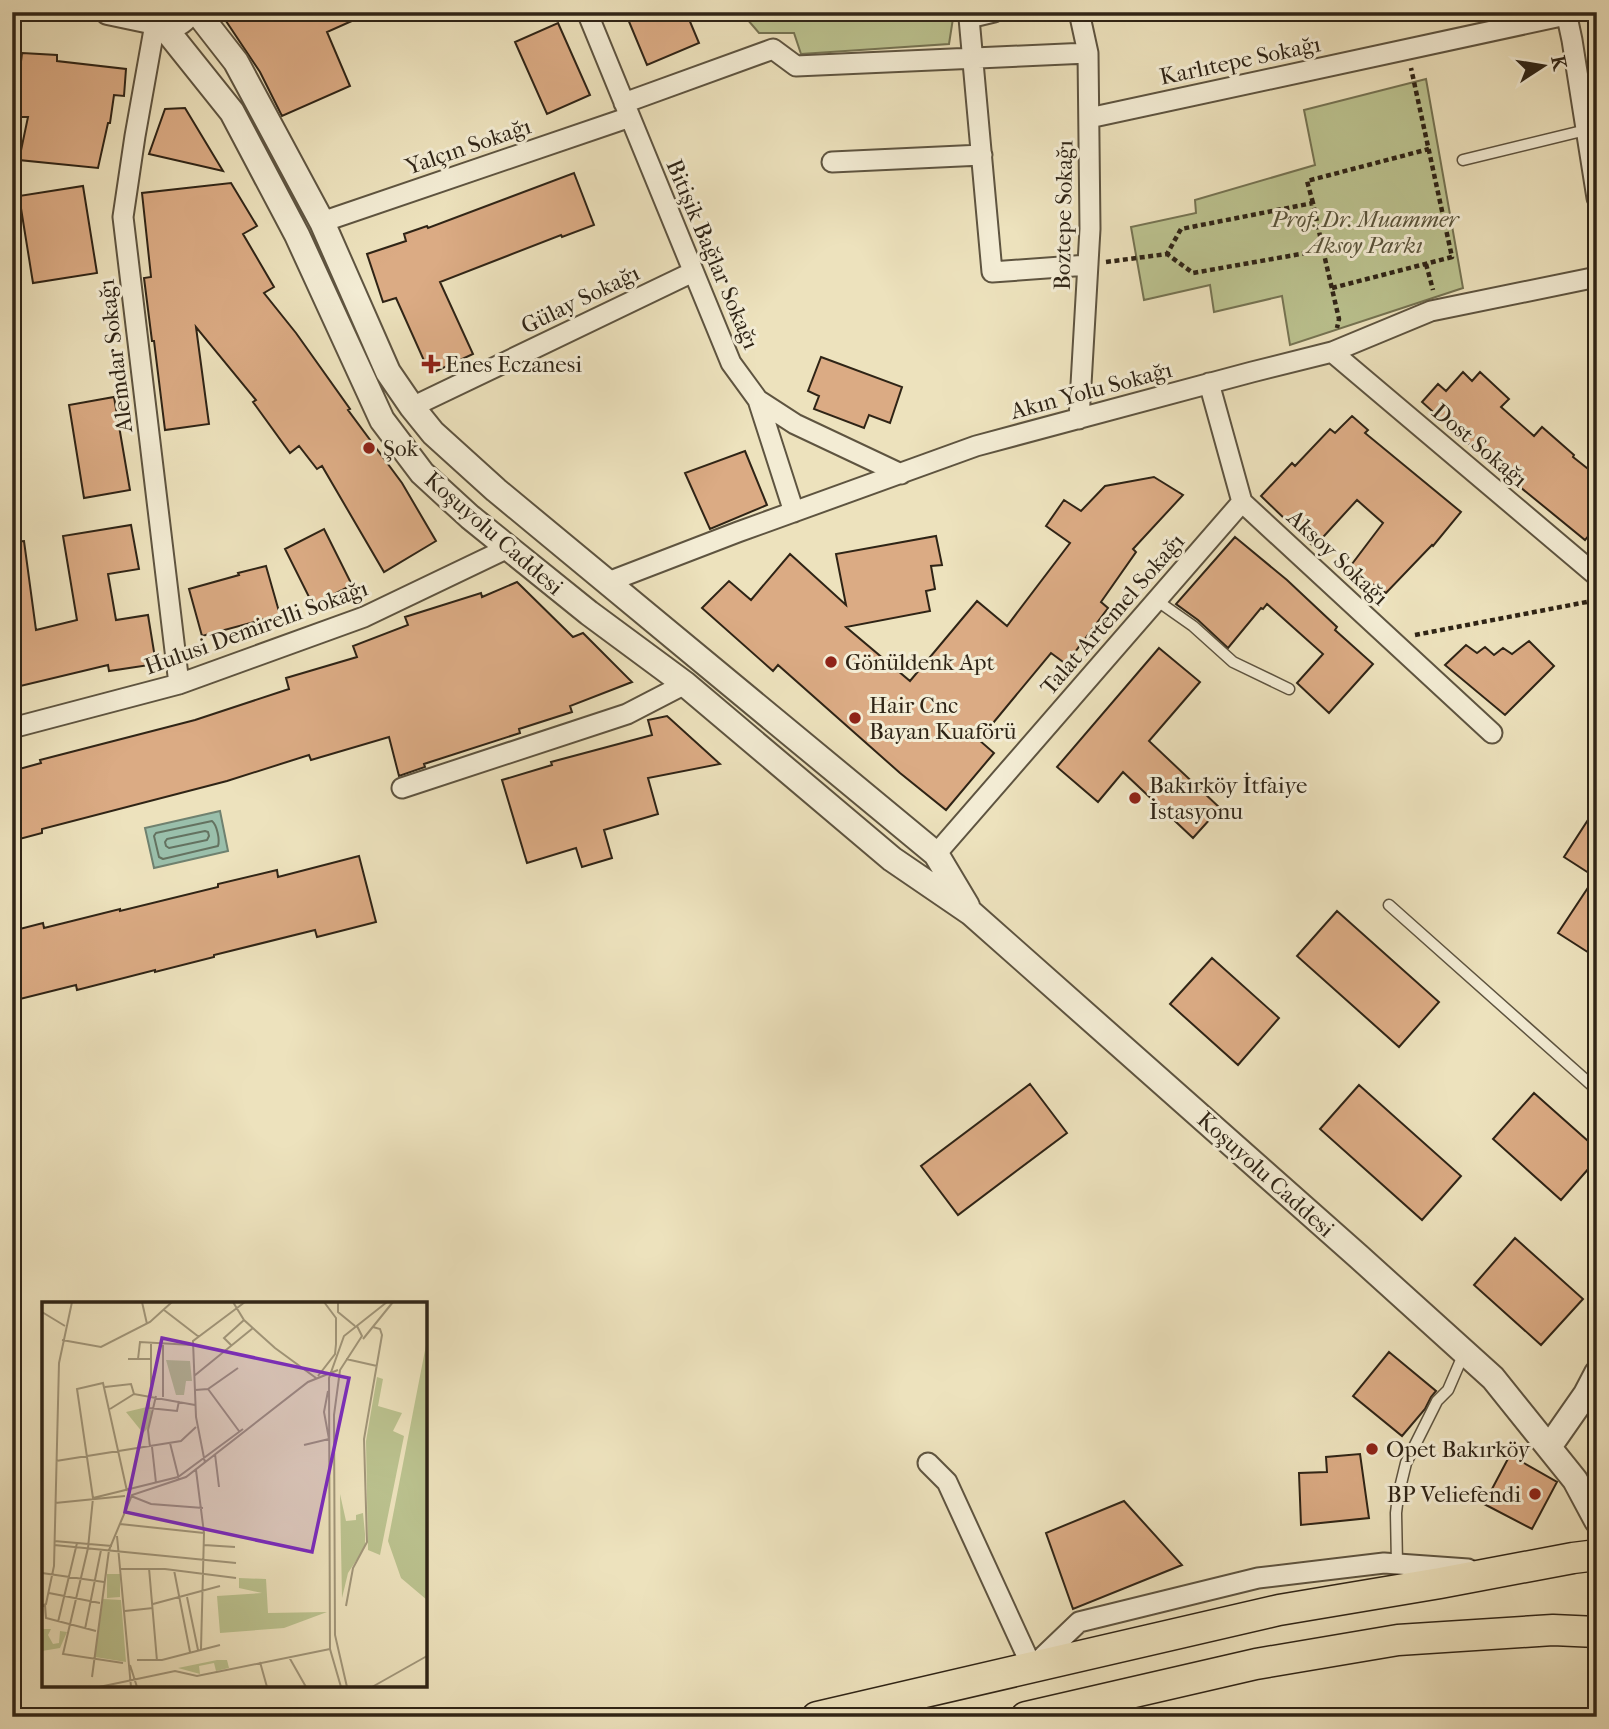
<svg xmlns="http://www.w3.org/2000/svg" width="1609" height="1729" font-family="'IM FELL French Canon',serif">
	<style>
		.green { fill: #bbc28f; stroke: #757352; stroke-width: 2 }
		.water { fill: #9abfab; stroke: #6f816f; stroke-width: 2 }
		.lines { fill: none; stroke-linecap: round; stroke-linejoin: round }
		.shore { stroke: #647260; stroke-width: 2 }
		.building { fill: #dbab84; stroke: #2f2416; stroke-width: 2 }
		.service-casing { stroke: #5e5440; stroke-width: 13 }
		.minor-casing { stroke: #5e5440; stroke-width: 23 }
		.tertiary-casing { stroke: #5e5440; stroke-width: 28 }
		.primary-casing { stroke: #2f2416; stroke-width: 33 }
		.path { stroke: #2f2416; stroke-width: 4.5; stroke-dasharray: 5 3.5; stroke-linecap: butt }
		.service { stroke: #f3ecd4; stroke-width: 10 }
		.minor { stroke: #f3ecd4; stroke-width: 19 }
		.tertiary { stroke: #f3ecd4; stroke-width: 24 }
		.primary { stroke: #ede2bd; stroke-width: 30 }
		.poi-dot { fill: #8f2418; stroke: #f3ecd4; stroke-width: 2.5 }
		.labels { text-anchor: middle; stroke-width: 6; stroke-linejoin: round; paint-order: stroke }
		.street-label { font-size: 23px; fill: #2f2416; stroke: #f3ecd4 }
		.park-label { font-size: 23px; font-style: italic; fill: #59533a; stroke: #f3ecd4 }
		.poi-label { font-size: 23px; fill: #2f2416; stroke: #f3ecd4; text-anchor: start }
		.inset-road { fill: none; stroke: #a1967a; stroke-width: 2 }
		.view { fill: #7b2cbf; fill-opacity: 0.15; stroke: #7b2cbf; stroke-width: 3.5 }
		.inset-edge { fill: none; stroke: #2f2416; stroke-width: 3.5 }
	</style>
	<rect width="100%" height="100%" fill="#ede2bd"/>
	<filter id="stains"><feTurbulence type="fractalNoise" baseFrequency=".00286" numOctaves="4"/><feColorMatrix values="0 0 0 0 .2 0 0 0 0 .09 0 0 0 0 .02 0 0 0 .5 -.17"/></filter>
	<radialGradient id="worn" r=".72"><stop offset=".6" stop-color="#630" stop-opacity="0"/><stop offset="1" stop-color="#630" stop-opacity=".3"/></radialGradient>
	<path class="green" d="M 741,12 L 954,12 L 949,44 L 801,54 L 794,33 L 759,33 Z
		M 1426,79 L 1463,288 L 1290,345 L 1282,296 L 1214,312 L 1210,285 L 1144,300 L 1131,227 L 1196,213 L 1195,200 L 1315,165 L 1304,110 Z"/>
	<path class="water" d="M 220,811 L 228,851 L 154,868 L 145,828 Z"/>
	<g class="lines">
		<path class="shore" d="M 212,821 C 217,825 220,840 218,846 L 163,859 L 159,857 L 154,836 L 156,833 Z
			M 205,831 L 208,832 L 209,836 L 207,840 L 169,848 L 166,846 L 165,842 L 167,839 Z"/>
	</g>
	<path class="building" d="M 220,12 L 372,12 L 327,32 L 350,86 L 282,116 L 260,72 Z
		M 625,12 L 686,12 L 699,43 L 647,65 Z
		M 558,23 L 590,95 L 547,114 L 515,42 Z
		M 22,53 L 57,55 L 57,61 L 126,69 L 124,96 L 114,95 L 110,123 L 108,123 L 98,168 L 19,160 L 28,117 L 16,117 L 18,87 Z
		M 185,108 L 223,171 L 149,154 L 165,109 Z
		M 574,173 L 594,225 L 562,237 L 561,235 L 440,282 L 473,354 L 430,374 L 396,298 L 383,302 L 367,254 L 406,241 L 404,234 L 427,226 L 428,228 Z
		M 231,183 L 257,226 L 243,234 L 274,287 L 264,293 L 296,333 L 350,409 L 348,410 L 402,483 L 436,541 L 384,572 L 322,466 L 317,469 L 299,446 L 290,453 L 253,402 L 256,400 L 196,327 L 209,424 L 165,430 L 154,341 L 152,341 L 144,278 L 151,277 L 142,193 Z
		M 83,186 L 97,273 L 33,283 L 19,196 Z
		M 821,357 L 902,387 L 890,423 L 869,415 L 864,428 L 814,409 L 819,396 L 808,391 Z
		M 1463,372 L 1472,381 L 1480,372 L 1509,399 L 1501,407 L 1534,436 L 1542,427 L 1574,455 L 1573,457 L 1597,476 L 1597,525 L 1585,540 L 1487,460 L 1422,402 L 1438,384 L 1446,391 Z
		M 114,397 L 130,490 L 84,498 L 69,405 Z
		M 1352,416 L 1368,430 L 1365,433 L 1461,512 L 1433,546 L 1432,545 L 1386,593 L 1349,568 L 1383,523 L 1357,500 L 1314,547 L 1261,496 L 1292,463 L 1295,466 L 1330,429 L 1335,433 Z
		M 745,451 L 767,505 L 710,529 L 685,473 Z
		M 1154,477 L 1183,495 L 1133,549 L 1136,552 L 1101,602 L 1108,608 L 1066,664 L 1051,653 L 979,740 L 994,753 L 946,810 L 900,773 L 778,665 L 773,671 L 702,608 L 729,581 L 751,600 L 790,554 L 846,605 L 836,554 L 936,536 L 942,565 L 931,566 L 935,589 L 926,591 L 930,611 L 846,627 L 910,681 L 977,601 L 1007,626 L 1070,543 L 1046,526 L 1064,500 L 1081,511 L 1105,486 Z
		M 131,525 L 139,569 L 108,574 L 116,620 L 148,615 L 156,664 L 109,671 L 108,665 L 12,688 L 12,542 L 24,541 L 36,630 L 77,620 L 63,536 Z
		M 324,529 L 352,585 L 313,605 L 285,549 Z
		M 1235,537 L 1287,580 L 1337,627 L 1335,630 L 1373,664 L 1329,713 L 1297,683 L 1323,654 L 1267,604 L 1263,609 L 1261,608 L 1228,648 L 1198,620 L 1176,604 Z
		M 266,566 L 280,615 L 202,636 L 189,589 L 239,575 L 238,573 Z
		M 517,582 L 573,637 L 583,633 L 632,682 L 570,706 L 572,712 L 519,729 L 520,733 L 424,764 L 425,767 L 399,776 L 389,737 L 311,760 L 309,755 L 227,781 L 42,829 L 42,833 L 12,841 L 12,771 L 41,763 L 40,760 L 195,720 L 289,689 L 286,678 L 357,657 L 353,646 L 408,625 L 405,617 L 481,593 L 482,597 Z
		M 1529,641 L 1554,666 L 1505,715 L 1445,665 L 1466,645 L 1477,653 L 1485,647 L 1494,655 L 1503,648 L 1512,654 Z
		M 1159,648 L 1200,682 L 1149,741 L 1220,808 L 1193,838 L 1123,772 L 1098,802 L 1057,767 Z
		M 667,716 L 720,764 L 648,778 L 658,814 L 604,830 L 612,858 L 582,867 L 576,848 L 527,863 L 502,780 L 552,765 L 551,762 L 652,735 L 648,720 Z
		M 1597,806 L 1597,958 L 1558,933 L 1595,877 L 1564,857 Z
		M 359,856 L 376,922 L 317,937 L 315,930 L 214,955 L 214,957 L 155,972 L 155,970 L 77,990 L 76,985 L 12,1001 L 12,931 L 43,923 L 44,928 L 120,909 L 120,911 L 218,887 L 218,884 L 277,870 L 278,877 Z
		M 1337,911 L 1439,1002 L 1399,1047 L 1297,956 Z
		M 1212,958 L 1279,1018 L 1238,1065 L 1170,1004 Z
		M 1030,1084 L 1067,1133 L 958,1215 L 921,1166 Z
		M 1359,1085 L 1461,1176 L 1422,1220 L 1320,1129 Z
		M 1534,1093 L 1597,1149 L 1597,1159 L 1561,1200 L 1493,1139 Z
		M 1515,1238 L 1583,1299 L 1541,1345 L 1474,1285 Z
		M 1389,1352 L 1436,1391 L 1431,1397 L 1425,1409 L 1402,1436 L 1353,1396 Z
		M 1360,1454 L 1369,1518 L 1301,1525 L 1299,1473 L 1327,1472 L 1326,1457 Z
		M 1510,1455 L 1557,1482 L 1532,1529 L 1484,1504 Z
		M 1124,1501 L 1182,1565 L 1073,1609 L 1046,1533 Z"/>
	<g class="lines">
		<defs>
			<path id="service" d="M 1463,160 L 1586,130
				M 1156,600 L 1193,626 L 1233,662 L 1289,689
				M 1389,905 L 1597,1090
				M 1397,1564 L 1396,1513 L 1398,1496 L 1406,1463 L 1437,1401 L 1448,1390 L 1464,1353"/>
			<path id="minor" d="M 587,12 L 731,363 L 758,400 L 795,424 L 901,474
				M 994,12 L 969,18 L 992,272 L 1088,265
				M 1566,12 L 1572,40 L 1597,198
				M 155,24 L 135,136 L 123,217 L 179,684
				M 624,103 L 773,49 L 796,66 L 1088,53
				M 1089,118 L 1566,15
				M 832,162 L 982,155
				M 322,222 L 630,117
				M 1332,352 L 1597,576
				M 1209,383 L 1242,502 L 1492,733
				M 758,400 L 794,512
				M 412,407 L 693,272
				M 1079,419 L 1090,229 L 1088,53 L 1079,12
				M 608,582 L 738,532 L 976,446 L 1252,372 L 1332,352 L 1431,311 L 1597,277
				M 12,728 L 179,684 L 364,617 L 508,548
				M 402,788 L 627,714 L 685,684
				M 936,854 L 1242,502
				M 928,1463 L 947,1482 L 1032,1667 L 1079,1622 L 1258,1578 L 1384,1563 L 1468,1569"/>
			<path id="tertiary" d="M 108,12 L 146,20
				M 140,12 C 155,30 175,32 190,12
				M 197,12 L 236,62 L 322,222 L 388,372 L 412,407 L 433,433 L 496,490 L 936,854 L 967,906
				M 164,27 L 232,112 L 297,235 L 382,420 L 422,473 L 470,517 L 589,613 L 685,684 L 892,859 L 971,913 L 1358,1256 L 1493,1378 L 1575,1480 L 1597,1521
				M 1549,1447 L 1586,1394 L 1597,1373"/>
			<path id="primary" d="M 817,1717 L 1279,1610 L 1440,1583 L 1573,1558 L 1597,1555
				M 1026,1717 L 1256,1664 L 1398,1640 L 1553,1630 L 1597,1632"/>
		</defs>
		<use href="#service" class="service-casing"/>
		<use href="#minor" class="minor-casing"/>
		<use href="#tertiary" class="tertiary-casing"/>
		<use href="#primary" class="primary-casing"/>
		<path class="path" d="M 1313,203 L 1307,181 L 1429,149
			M 1323,250 L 1339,319 L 1337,328
			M 1106,262 L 1167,254 L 1181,229 L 1313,203 L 1323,250 L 1193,273 L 1167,254
			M 1426,264 L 1433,290
			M 1332,288 L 1452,257 L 1411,68
			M 1415,635 L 1597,600"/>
		<use href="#service" class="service"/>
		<use href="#minor" class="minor"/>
		<use href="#tertiary" class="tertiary"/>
		<use href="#primary" class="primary"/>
	</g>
	<g class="poi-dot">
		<path d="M427.5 353.5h7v7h7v7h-7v7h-7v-7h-7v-7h7z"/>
		<circle cx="369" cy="448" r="7"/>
		<circle cx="831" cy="662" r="7"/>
		<circle cx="855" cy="718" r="7"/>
		<circle cx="1135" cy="798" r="7"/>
		<circle cx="1372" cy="1449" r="7"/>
		<circle cx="1535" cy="1494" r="7"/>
	</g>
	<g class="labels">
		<g class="street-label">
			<text transform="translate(1240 60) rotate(-12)" y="8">Karlıtepe Sokağı</text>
			<text transform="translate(468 146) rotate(-19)" y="8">Yalçın Sokağı</text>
			<text transform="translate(1063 215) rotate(-89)" y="8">Boztepe Sokağı</text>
			<text transform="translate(713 254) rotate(67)" y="8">Bitişik Bağlar Sokağı</text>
			<text transform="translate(580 299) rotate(-26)" y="8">Gülay Sokağı</text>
			<text transform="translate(115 356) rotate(-97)" y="8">Alemdar Sokağı</text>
			<text transform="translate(1091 390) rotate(-15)" y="8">Akın Yolu Sokağı</text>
			<text transform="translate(1480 445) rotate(40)" y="8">Dost Sokağı</text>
			<text transform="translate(494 533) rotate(41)" y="8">Koşuyolu Caddesi</text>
			<text transform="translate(1338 557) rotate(43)" y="8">Aksoy Sokağı</text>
			<text transform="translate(1112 614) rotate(-49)" y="8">Talat Artemel Sokağı</text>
			<text transform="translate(256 627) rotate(-20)" y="8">Hulusi Demirelli Sokağı</text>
			<text transform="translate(1266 1174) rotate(42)" y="8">Koşuyolu Caddesi</text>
		</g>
		<g class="park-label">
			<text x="1365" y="227">Prof. Dr. Muammer<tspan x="1365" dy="26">Aksoy Parkı</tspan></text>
		</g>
		<g class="poi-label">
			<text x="445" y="372">Enes Eczanesi</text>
			<text x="383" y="456">Şok</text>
			<text x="845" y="670">Gönüldenk Apt</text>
			<text x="869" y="713">Hair Cnc<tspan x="869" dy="26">Bayan Kuaförü</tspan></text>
			<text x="1149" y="793">Bakırköy İtfaiye<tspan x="1149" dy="26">İstasyonu</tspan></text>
			<text x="1386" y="1457">Opet Bakırköy</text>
			<text x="1521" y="1502" text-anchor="end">BP Veliefendi</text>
		</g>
	</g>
	<g transform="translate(42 1302)">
		<rect width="385" height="385" fill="#ede2bd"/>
		<path d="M 385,38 L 385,298 L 359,276 L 346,239 ZM 124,58 L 148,59 L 150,79 L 144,79 L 142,93 L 134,93 ZM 335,75 L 341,77 L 336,104 L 360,111 L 351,129 L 362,134 L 338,253 L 326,248 L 324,139 ZM 105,105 L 110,109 L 107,125 L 101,131 L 84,110 ZM 298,192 L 304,219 L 314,218 L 314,213 L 321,211 L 323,232 L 323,245 L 306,271 L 300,296 ZM 65,272 L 78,272 L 78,295 L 65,296 ZM 197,276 L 224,277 L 226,311 L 285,310 L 242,326 L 178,331 L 175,294 L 220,291 L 197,286 ZM 61,297 L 79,298 L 84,360 L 53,355 ZM 0,327 L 9,327 L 6,333 L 11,342 L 17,341 L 18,329 L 25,330 L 18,346 L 0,349 ZM 175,358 L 185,358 L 187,366 L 174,369 L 172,361 L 157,364 L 158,372 L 136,366 Z" fill="#bbc28f"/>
		<path class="inset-road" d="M 100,0 L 105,22M 191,0 L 202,18 L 233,46 L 274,76M 296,0 L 296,10 L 313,24M 122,8 L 157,35M 0,10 L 23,24M 321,37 L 351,0M 20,38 L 59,45 L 108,20 L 130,0M 121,41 L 121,95M 190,44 L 182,36 L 202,18M 86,57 L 108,57M 96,57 L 98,40 L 150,43M 304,57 L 335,64M 152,74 L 211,26M 276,74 L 293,52 L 294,42 L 294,16 L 282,0M 63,85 L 89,82 L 92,92M 166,87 L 197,129M 153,88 L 166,87 L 196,66M 107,94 L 107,106 L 135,109 L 137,99M 109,94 L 109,40M 68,107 L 92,92 L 153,103M 128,141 L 137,177M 262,143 L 287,137 L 282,110 L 286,89M 108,145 L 106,128 L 114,94M 110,145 L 114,181M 173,152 L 177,185M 14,159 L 139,139 L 154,125M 163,161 L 154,115 L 151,39 L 203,0M 154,168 L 162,231 L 159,347M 89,194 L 109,202 L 161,206M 51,196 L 136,175 L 201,127M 13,201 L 83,194M 78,222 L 162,231M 75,234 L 89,385M 12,239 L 70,244M 12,243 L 194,261M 162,243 L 193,245M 107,266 L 115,359M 79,267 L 123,267 L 194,276M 132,268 L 148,350M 0,271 L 62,280M 7,291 L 58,301M 145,295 L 156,348M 111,302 L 178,284M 3,303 L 4,316 L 54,329M 0,304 L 4,302 L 12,264 L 17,61 L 30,0M 304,304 L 311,266 L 325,240 L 322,137 L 340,33 L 338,27 L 331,25M 83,309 L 111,306M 16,320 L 35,241M 43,327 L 59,248M 247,355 L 264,385M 95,358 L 120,358 L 178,343M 218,360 L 225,385M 81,361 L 21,352 L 46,246 L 51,196 L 35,87 L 61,81 L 85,189M 88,363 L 95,385M 50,375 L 67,248 L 90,193 L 144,175 L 266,80 L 296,68M 57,385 L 133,369 L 155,374 L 288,347M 299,385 L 288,347 L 287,76 L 302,34 L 345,0M 305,385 L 293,333 L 292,113 L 298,68 L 320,34 L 315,24M 330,385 L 385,354"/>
		<path class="view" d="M 120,36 L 307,76 L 270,250 L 83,210 Z"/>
		<rect width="385" height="385" class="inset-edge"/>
	</g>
	<rect width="1609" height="1729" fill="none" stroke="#ede2bd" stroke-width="42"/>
	<rect x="14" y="14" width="1581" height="1701" fill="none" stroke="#2f2416" stroke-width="3.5"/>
	<rect x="21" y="21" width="1567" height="1687" fill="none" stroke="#2f2416" stroke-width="2"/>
	<g transform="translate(1543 66) rotate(78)" stroke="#f3ecd4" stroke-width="5" paint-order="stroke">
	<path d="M0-5L12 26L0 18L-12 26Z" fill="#2f2416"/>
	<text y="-10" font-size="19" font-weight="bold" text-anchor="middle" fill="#2f2416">K</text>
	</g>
	<rect width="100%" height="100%" filter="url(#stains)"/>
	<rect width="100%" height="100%" fill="url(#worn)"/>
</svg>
